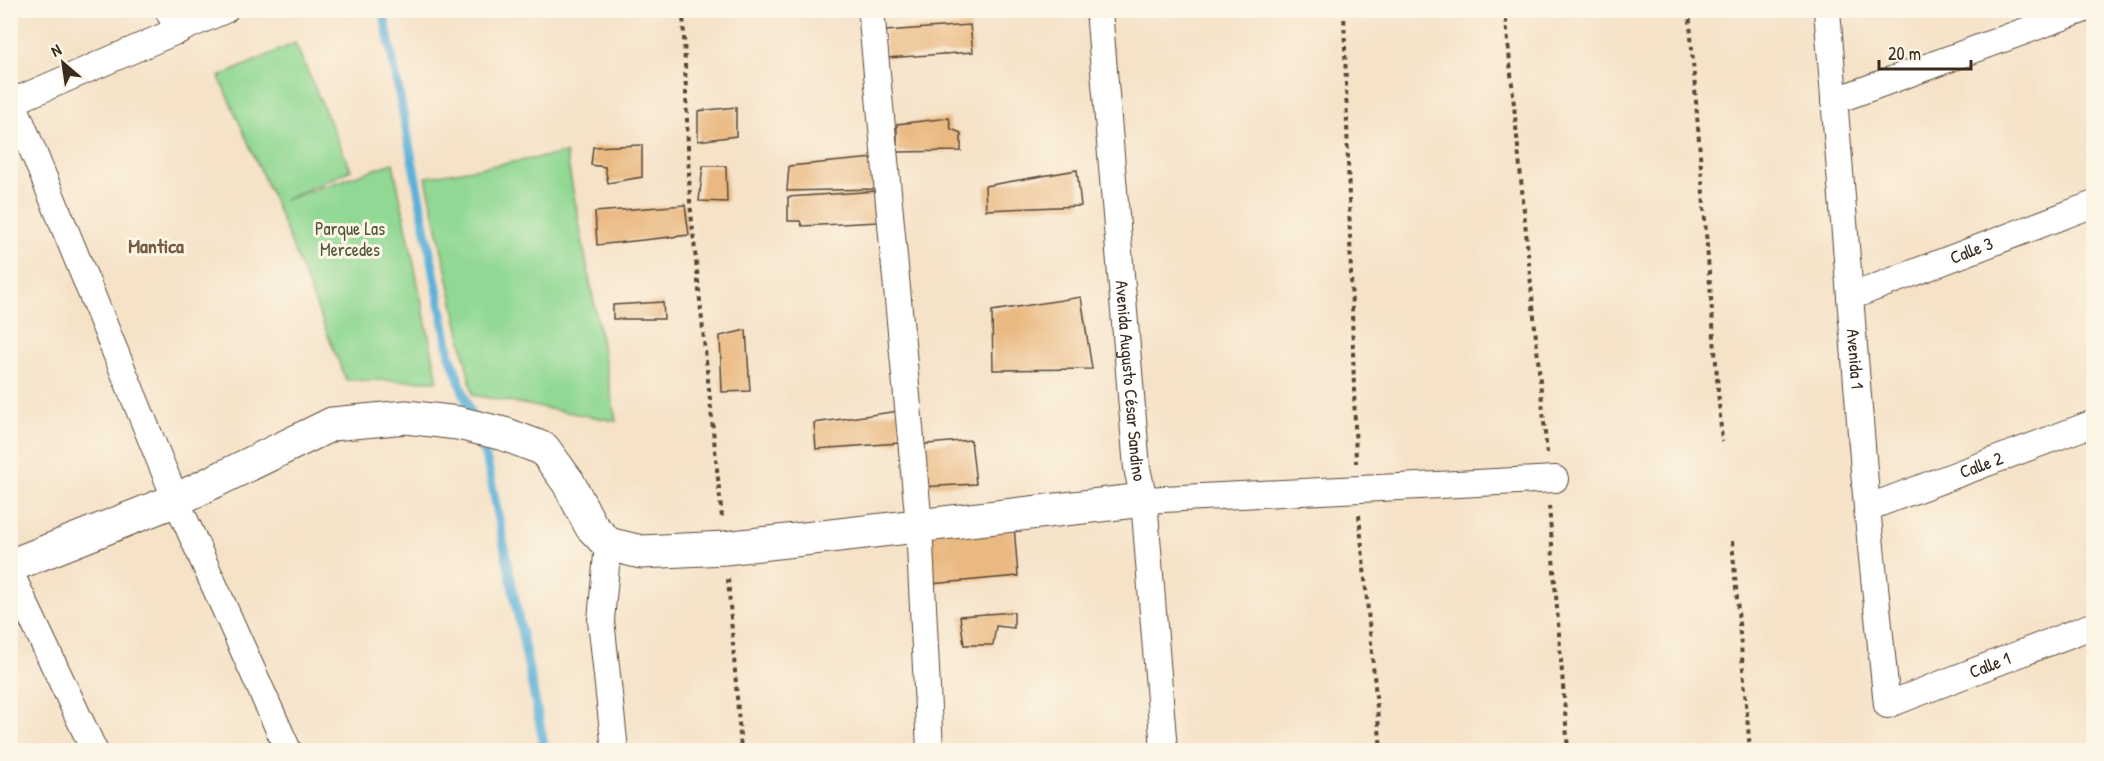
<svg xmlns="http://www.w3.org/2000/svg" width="2104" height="761" font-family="'Patrick Hand',sans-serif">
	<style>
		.green { fill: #90d893; stroke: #668158; stroke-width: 1.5 }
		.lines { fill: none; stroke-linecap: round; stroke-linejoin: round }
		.stream { stroke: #5db1d9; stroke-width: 9 }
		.building { fill: #eab982 }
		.street-casing { stroke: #574637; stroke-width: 28 }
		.secondary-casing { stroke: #574637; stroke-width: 35 }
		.path { stroke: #574637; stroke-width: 4; stroke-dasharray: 4.5 4.5; stroke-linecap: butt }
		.street { stroke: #fff; stroke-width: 26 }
		.secondary { stroke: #fff; stroke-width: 33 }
		.labels { text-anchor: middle; stroke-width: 6; stroke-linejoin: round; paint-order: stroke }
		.park-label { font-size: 18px; fill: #50563b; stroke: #fcf5e5 }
		.street-label { font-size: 18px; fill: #3b2a1e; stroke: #fcf5e5 }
		.neighbourhood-label { font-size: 20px; font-weight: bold; fill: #785c41; stroke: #fcf5e5 }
	</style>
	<rect width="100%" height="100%" fill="#fcf5e5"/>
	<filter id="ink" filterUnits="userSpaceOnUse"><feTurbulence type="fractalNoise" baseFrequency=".0167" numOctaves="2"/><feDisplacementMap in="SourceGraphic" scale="12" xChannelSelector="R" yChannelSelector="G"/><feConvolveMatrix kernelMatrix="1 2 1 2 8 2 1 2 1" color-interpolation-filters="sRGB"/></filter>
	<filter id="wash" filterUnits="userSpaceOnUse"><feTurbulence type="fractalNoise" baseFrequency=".008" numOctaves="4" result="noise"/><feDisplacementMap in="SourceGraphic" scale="24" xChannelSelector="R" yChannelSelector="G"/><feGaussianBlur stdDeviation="1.35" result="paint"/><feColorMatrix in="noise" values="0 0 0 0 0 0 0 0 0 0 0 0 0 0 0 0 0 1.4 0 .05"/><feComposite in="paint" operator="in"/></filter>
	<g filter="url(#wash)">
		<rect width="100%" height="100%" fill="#f5e2c7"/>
		<path class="green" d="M 295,43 L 351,170 L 284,200 L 393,163 L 438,381 L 346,380 L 275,203 L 219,77 Z
			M 566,153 L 616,421 L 473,395 L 426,177 Z"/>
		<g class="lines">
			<path class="stream" d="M 383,10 L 450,355 L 473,420
				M 478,436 L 488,465 L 545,750"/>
		</g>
		<g id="blocks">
			<path class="building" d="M 970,25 L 973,52 L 886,58 L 885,31 Z
				M 736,107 L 736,136 L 698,141 L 698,111 Z
				M 949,118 L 951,129 L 961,133 L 961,151 L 897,152 L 897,124 Z
				M 642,145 L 642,177 L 608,183 L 605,167 L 591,165 L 593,147 Z
				M 874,158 L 877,189 L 787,191 L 789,166 Z
				M 703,166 L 726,166 L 727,202 L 699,201 Z
				M 1077,170 L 1081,206 L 986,210 L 985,186 Z
				M 878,191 L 878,222 L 802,226 L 800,221 L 788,221 L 788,197 Z
				M 685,205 L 689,235 L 597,245 L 595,212 Z
				M 1081,297 L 1092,369 L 993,370 L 992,311 Z
				M 663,302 L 664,319 L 613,319 L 613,305 Z
				M 746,330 L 750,391 L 722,392 L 720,336 Z
				M 899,411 L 899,443 L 816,449 L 814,423 Z
				M 971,440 L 976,484 L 920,487 L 917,445 Z
				M 1014,525 L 1018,576 L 931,584 L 925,529 Z
				M 1014,612 L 1014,628 L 996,626 L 993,645 L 964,645 L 960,616 Z"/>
		</g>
	</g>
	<g filter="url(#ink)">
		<use href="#blocks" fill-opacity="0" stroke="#574637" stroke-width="1.5"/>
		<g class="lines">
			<defs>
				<g id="street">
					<path d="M 168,10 L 178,31"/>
					<path d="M 871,10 L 919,525 L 930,750"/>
					<path id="s1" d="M 1099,10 L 1137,468 L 1144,500 L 1164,750"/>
					<path id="s2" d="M 1827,10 L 1867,508 L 1887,705 L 2094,625"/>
					<path d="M 10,95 L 176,500 L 288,750"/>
					<path d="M 1834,101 L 2082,10"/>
					<path d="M 10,103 L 225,10"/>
					<path id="s3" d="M 1850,297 L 2094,204"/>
					<path d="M 1144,500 L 1555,479"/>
					<path id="s4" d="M 1867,508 L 2094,423"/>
					<path d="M 608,544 L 601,620 L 615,750"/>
					<path d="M 10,572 L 94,750"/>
				</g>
				<path id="secondary" d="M 10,566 L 176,500 L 332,424 L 406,417 L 458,423 L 504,434 L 544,449 L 568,482 L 591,526 L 608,544 L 641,552 L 725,548 L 1144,500"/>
			</defs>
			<use href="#street" class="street-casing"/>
			<use href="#secondary" class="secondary-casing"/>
			<path class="path" d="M 683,10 L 690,202 L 722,518
				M 1344,10 L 1356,463
				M 1505,10 L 1547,454
				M 1689,10 L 1722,442
				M 1549,506 L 1568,750
				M 1359,515 L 1381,750
				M 1732,541 L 1750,750
				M 728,579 L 741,750"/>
			<use href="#street" class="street"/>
			<use href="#secondary" class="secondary"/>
		</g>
	</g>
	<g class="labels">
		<g class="park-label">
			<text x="350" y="235">Parque Las<tspan x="350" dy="21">Mercedes</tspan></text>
		</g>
		<g class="street-label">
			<text dy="6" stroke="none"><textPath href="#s3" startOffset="130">Calle 3</textPath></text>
			<text dy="6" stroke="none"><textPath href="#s2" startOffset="350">Avenida 1</textPath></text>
			<text dy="6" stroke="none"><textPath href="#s1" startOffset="372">Avenida Augusto César Sandino</textPath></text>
			<text dy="6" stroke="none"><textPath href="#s4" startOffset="122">Calle 2</textPath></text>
			<text dy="6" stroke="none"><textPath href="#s2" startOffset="808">Calle 1</textPath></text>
		</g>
		<g class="neighbourhood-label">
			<text x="156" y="253">Mantica</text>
		</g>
	</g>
	<rect width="2104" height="761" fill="none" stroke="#fcf5e5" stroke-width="36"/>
	<g transform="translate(63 63) rotate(331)" stroke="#fcf5e5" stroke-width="4.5" paint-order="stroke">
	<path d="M0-4.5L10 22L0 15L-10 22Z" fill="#3b2a1e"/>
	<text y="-9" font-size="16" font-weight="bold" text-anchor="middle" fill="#3b2a1e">N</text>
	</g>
	<path d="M1879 60v9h92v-9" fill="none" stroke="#3b2a1e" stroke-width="3"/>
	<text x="1888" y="60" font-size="18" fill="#3b2a1e" stroke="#fcf5e5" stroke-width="4.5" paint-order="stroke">20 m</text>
</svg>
